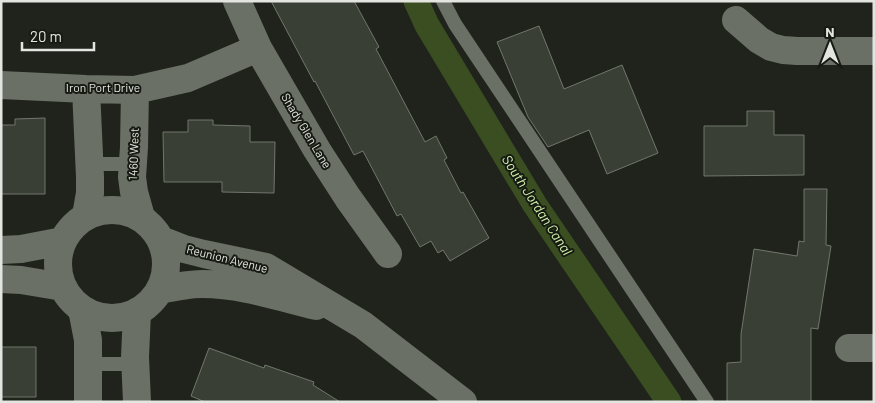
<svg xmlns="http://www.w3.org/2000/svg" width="875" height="403" font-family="Barlow,sans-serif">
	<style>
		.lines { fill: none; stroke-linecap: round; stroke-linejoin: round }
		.canal { stroke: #3b4e22; stroke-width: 25 }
		.building { fill: #3a3f36; stroke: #71776c }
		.service { stroke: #6b7066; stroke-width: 14 }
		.minor { stroke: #6b7066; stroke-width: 28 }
		.tertiary { stroke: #6b7066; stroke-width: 28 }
		.labels { text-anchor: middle; stroke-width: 4; stroke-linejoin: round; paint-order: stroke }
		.street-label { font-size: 12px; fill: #e3e6e0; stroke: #161a12 }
		.water-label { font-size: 14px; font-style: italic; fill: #d0f2aa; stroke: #161a12 }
	</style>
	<rect width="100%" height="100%" fill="#1f231b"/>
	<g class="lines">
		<path class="canal" d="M 416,1 L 427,25 L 535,205 L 669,402"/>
	</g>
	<path class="building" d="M 271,1 L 354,1 L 379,47 L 376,49 L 425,142 L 436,136 L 447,158 L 444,160 L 461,193 L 463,192 L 489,238 L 450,261 L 443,250 L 438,253 L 431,241 L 420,247 L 401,214 L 397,216 L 363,151 L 354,155 L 315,81 L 314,82 Z
		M 539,26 L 564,89 L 622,65 L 658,153 L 607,174 L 589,130 L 548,147 L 528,117 L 497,42 Z
		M 747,111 L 774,111 L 774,135 L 804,135 L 804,175 L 704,176 L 704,126 L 747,126 Z
		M 45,118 L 45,194 L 1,194 L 1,125 L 15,125 L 15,119 Z
		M 188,120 L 213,120 L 213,125 L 250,126 L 250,142 L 275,142 L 274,193 L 222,192 L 222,182 L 164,182 L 163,132 L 188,132 Z
		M 804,189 L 827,189 L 826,245 L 831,246 L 818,329 L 811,328 L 811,402 L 727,402 L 727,363 L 741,362 L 741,334 L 754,249 L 797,256 L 799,241 L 804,242 Z
		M 1,347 L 36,347 L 36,397 L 1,397 Z
		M 209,348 L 264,368 L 265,365 L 314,382 L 313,385 L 340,402 L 205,402 L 191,396 Z"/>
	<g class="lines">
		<path class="service" d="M 443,1 L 455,24 L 707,402
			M 90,164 L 133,164
			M 88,364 L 135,364"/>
		<path class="minor" d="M 237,1 L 258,48 L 317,150 L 348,198 L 388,254
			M 736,20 L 759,40 L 771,47 L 783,50 L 797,51 L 874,51
			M 1,85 L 86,89 L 135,90 L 188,78 L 258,48
			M 86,89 L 90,177 L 90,193 L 86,216
			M 135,90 L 134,147 L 132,177 L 134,192 L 141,217
			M 82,309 L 88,340 L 88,402
			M 849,348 L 874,348
			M 137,402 L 135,357 L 137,312"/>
		<path class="tertiary" d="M58 264a54 54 0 1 1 108 0a54 54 0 1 1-108 0Z
			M 161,240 L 184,249 L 204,254 L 266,267 L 363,325 L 463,402
			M 1,250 L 21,249 L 63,241
			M 1,279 L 21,280 L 63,287
			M 160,290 C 174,287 188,284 202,284 C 241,284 279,297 316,306"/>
	</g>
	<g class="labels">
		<g class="street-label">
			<text x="103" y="92">Iron Port Drive</text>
			<text transform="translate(306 131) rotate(59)" y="4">Shady Glen Lane</text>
			<text transform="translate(134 154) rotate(-88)" y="4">1460 West</text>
			<text transform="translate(227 259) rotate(14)" y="4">Reunion Avenue</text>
		</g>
		<g class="water-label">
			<text transform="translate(537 205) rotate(57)" y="5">South Jordan Canal</text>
		</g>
	</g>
	<rect width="875" height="403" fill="none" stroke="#e3e6e0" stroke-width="5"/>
	<g transform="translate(830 45)" stroke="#161a12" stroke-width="4" paint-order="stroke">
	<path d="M0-4L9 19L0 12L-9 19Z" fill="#e3e6e0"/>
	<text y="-8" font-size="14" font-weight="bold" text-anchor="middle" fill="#e3e6e0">N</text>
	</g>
	<path d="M22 42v8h72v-8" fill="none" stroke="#e3e6e0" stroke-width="2.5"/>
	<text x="30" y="42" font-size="15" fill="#e3e6e0" stroke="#161a12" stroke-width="4" paint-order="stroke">20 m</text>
</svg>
